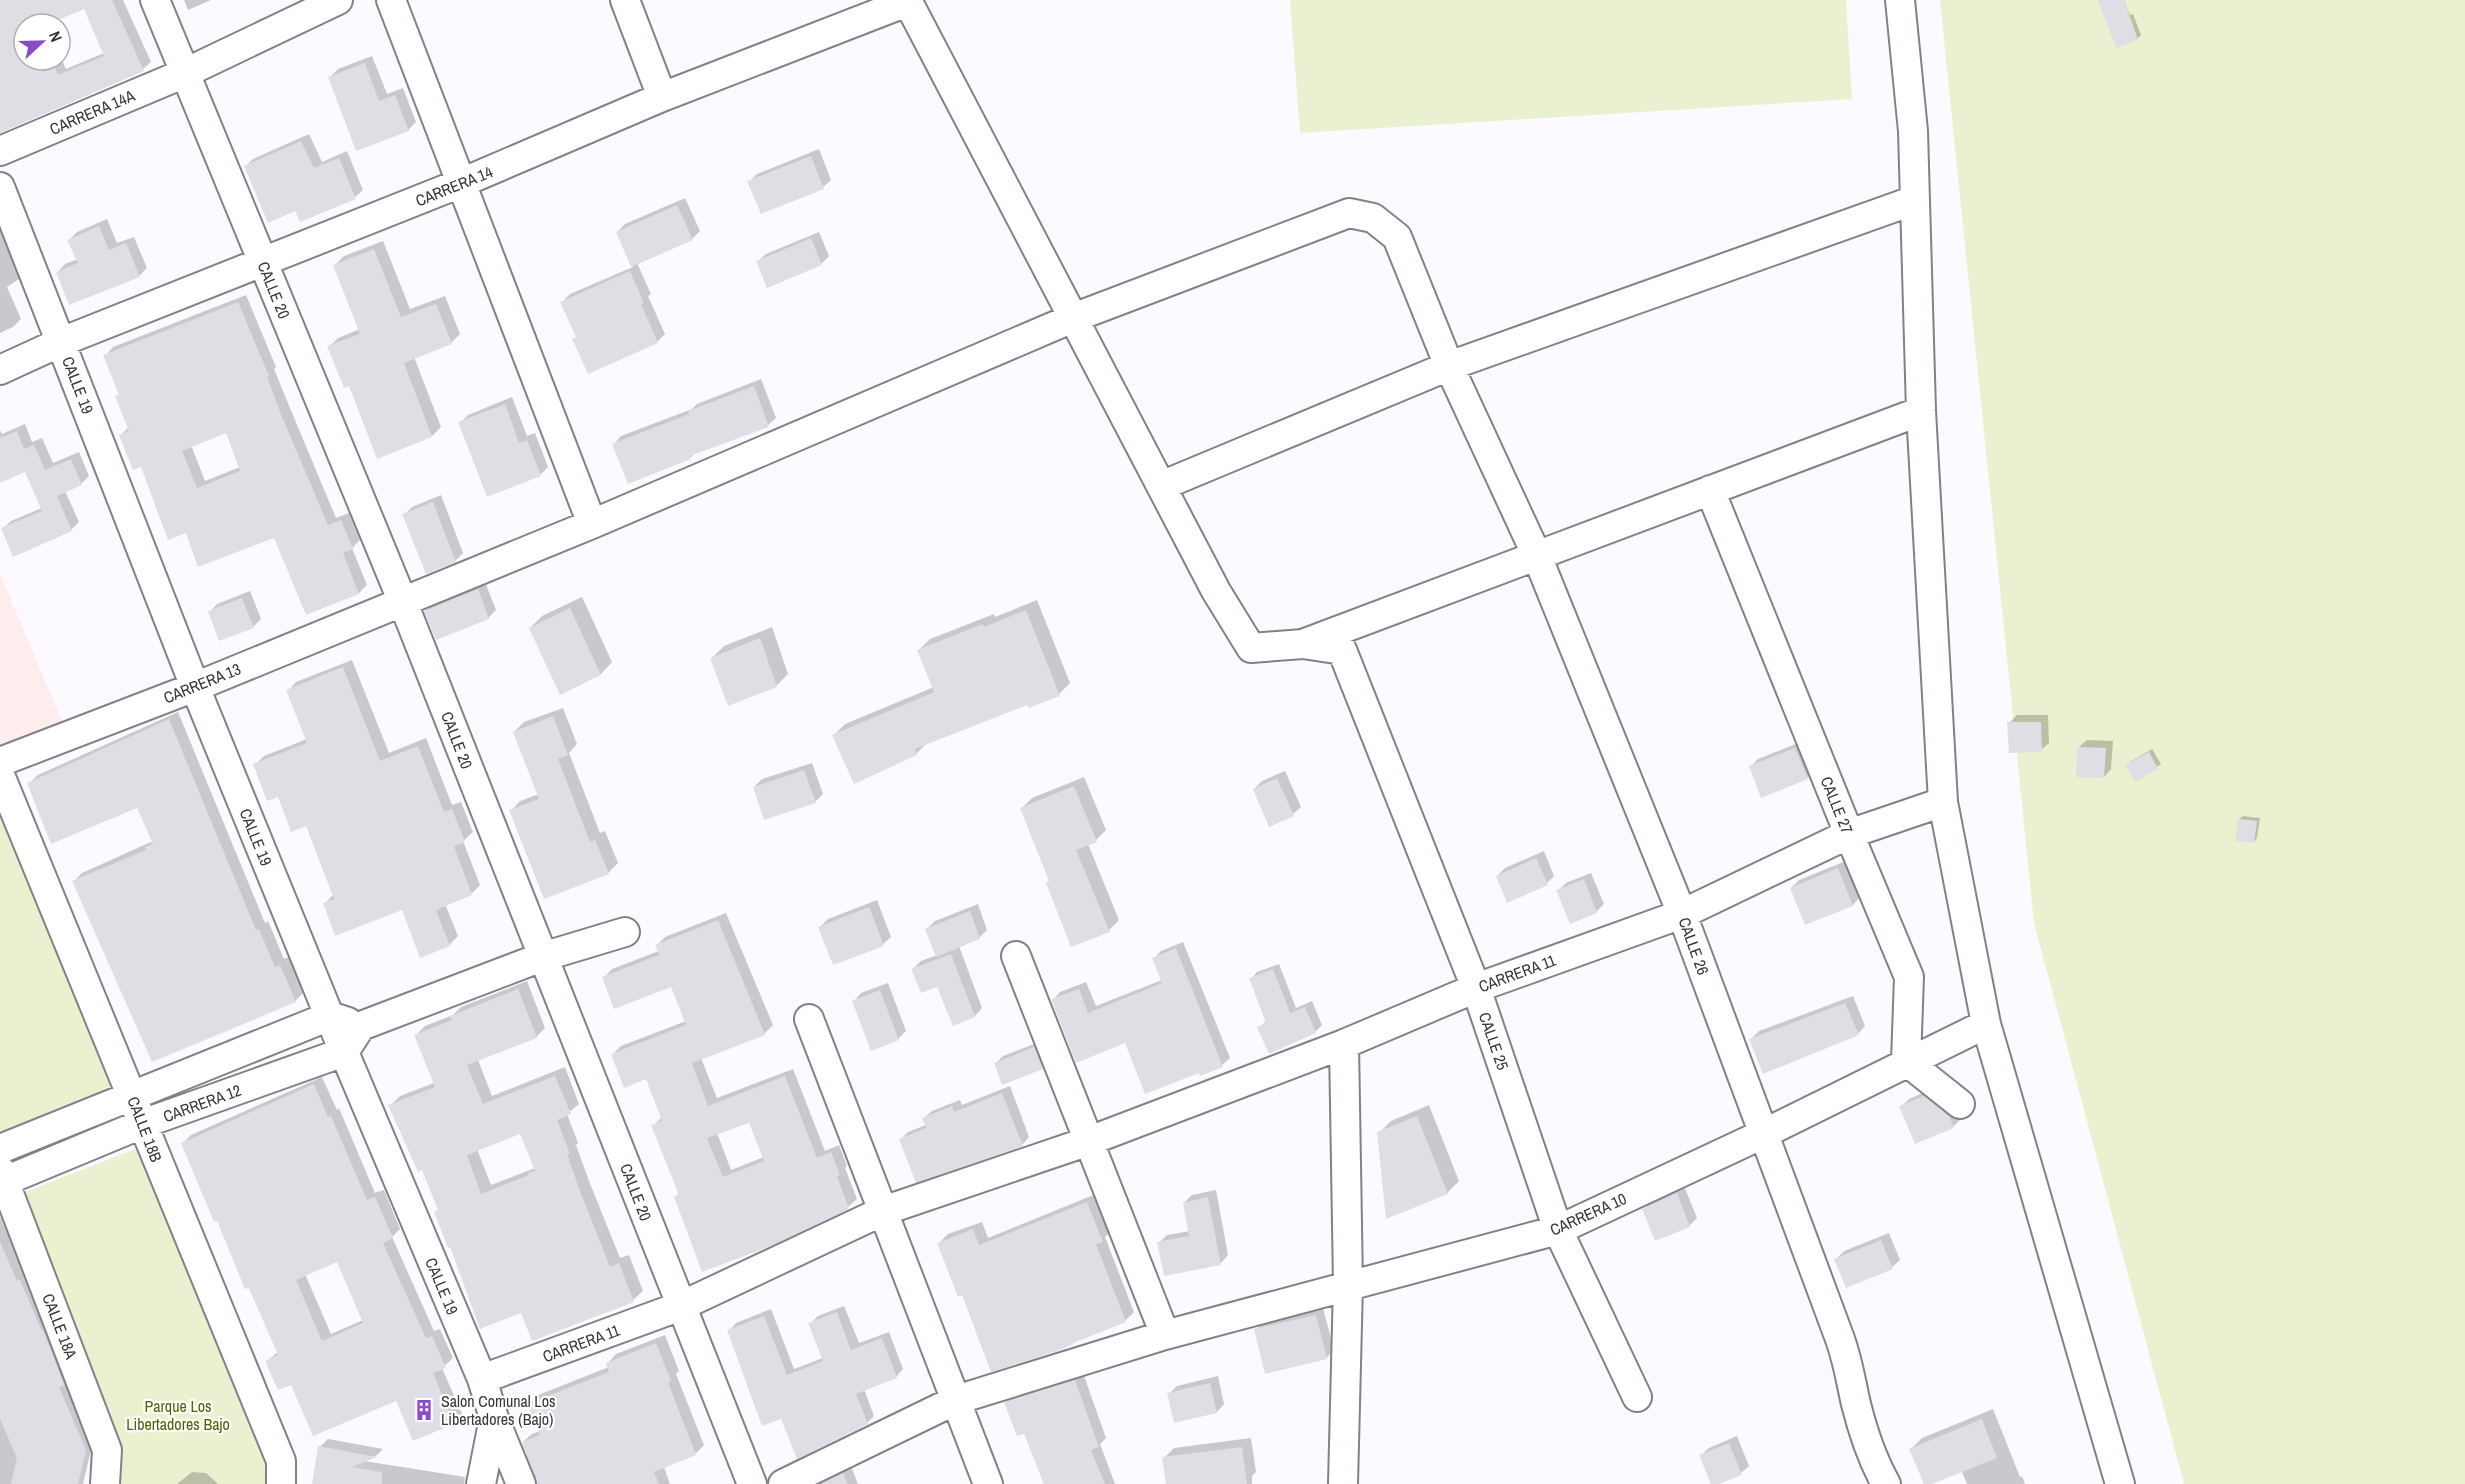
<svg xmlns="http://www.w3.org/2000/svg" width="2465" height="1484" font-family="'Archivo Narrow',sans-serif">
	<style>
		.education { fill: #feedec }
		.green { fill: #e9f1d0 }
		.shadow { fill: #0003; fill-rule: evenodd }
		.building { fill: #e0dee5; fill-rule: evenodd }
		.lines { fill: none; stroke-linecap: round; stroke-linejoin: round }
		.street-casing { stroke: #848085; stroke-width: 32 }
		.street { stroke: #fff; stroke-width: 28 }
		.labels { text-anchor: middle; stroke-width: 4.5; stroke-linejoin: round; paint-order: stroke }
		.street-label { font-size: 16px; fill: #383638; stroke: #fff }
		.poi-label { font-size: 16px; fill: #383638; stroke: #fff; text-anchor: start }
		.park-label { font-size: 16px; fill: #535f08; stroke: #fff }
	</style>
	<rect width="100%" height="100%" fill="#fdfaff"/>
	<path class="education" d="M 0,574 L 64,726 L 0,752 Z"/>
	<path class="green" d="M 1290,0 L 1846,0 L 1852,99 L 1300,133 Z
		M 1940,0 L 2465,0 L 2465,1484 L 2184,1484 L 2034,923 Z
		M 0,800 L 122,1094 L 0,1144 Z
		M 140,1147 L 273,1466 L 268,1484 L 114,1484 L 20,1194 Z"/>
	<path class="shadow" d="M 0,0 L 123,0 L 151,62 L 143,69 L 0,131 ZM 85,7 L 104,53 L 66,69 L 62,60 L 51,65 L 49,60 L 24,60 L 24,24 L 45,24 Z
		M 184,0 L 211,0 L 188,10 Z
		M 2100,0 L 2124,0 L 2130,15 L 2133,14 L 2141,35 L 2137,39 Z
		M 372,56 L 387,94 L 403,88 L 416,122 L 408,130 L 330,77 L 338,69 Z
		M 309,134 L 322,162 L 347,151 L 363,190 L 355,197 L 245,167 L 253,159 Z
		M 819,149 L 831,180 L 823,187 L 749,182 L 757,174 Z
		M 685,198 L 700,231 L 692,239 L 637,263 L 651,294 L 648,296 L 665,334 L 657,342 L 577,336 L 562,302 L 570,294 L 633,267 L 617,232 L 625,224 Z
		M 107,219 L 117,243 L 134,237 L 147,268 L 139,276 L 58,272 L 65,264 L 78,259 L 69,240 L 77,232 Z
		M 0,223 L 22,277 L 7,287 L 21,319 L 13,327 L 0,333 Z
		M 819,232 L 829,256 L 821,264 L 758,261 L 766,254 Z
		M 383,241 L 410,309 L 445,296 L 460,334 L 451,343 L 414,357 L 441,427 L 432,436 L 350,384 L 329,347 L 338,338 L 360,329 L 335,265 L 344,256 Z
		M 246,295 L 276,367 L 274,369 L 290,408 L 336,518 L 349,513 L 360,540 L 352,548 L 367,585 L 359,593 L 275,537 L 186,531 L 121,435 L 129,427 L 117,397 L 120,394 L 105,356 L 113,347 ZM 227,432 L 240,467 L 205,481 L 191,445 Z
		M 761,379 L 776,418 L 768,425 L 695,453 L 690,458 L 614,444 L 621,436 L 692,409 L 697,404 Z
		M 512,397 L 527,436 L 535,433 L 548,467 L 541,474 L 488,495 L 460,423 L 468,415 Z
		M 25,424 L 32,442 L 42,438 L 53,463 L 79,452 L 89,476 L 81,484 L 65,491 L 79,522 L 71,530 L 3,529 L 11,521 L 42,508 L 26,470 L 0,481 L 0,430 L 2,434 Z
		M 441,495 L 463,553 L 455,561 L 404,515 L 412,507 Z
		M 485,582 L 496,610 L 488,618 L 426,611 L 434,603 Z
		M 250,591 L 261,619 L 253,627 L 210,612 L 217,604 Z
		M 582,597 L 612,662 L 601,674 L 530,628 L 542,616 Z
		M 1037,600 L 1070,683 L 1059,694 L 1028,703 L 928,742 L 916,754 L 834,735 L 845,724 L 934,687 L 919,650 L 930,639 L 994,614 L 995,617 Z
		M 772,627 L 788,674 L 776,686 L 712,658 L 724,646 Z
		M 352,660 L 389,753 L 426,738 L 452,805 L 461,802 L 473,832 L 463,841 L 480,885 L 471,894 L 445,904 L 458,936 L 449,945 L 403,908 L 325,903 L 334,894 L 306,824 L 279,795 L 255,765 L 264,756 L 307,739 L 288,691 L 296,682 Z
		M 563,708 L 577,744 L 569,753 L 600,833 L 605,831 L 618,863 L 608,873 L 511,811 L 520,801 L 539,794 L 514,732 L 524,722 Z
		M 178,712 L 265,923 L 268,921 L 284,959 L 289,957 L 304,992 L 295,1001 L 74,881 L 82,873 L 153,841 L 138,806 L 29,783 L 38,775 Z
		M 2017,715 L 2048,715 L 2049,743 L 2041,750 L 2009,723 Z
		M 2087,740 L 2113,741 L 2111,769 L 2104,777 L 2079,747 Z
		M 1803,741 L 1815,770 L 1807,778 L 1750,767 L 1758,759 Z
		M 2152,749 L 2161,764 L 2136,780 L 2130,762 Z
		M 812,763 L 823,794 L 815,802 L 754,787 L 762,779 Z
		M 1285,771 L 1301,807 L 1293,814 L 1254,789 L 1262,781 Z
		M 1084,777 L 1106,830 L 1096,840 L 1088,844 L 1119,920 L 1109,930 L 1051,880 L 1022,808 L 1032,798 Z
		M 2243,816 L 2260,818 L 2257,838 L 2254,842 L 2239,819 Z
		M 1544,851 L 1554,876 L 1547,883 L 1497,876 L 1505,868 Z
		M 1846,861 L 1860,897 L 1853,905 L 1806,923 L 1791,888 L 1799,880 Z
		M 1591,873 L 1604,904 L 1596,912 L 1558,891 L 1566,883 Z
		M 877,900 L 891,937 L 883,944 L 834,963 L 820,927 L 828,919 Z
		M 978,904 L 987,930 L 979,938 L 959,946 L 982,1008 L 975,1016 L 938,985 L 913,969 L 921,961 L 937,955 L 927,929 L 935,921 Z
		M 726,913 L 773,1025 L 764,1034 L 701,1058 L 717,1098 L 793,1069 L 825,1151 L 839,1145 L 847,1166 L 845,1168 L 857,1199 L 848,1207 L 675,1197 L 680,1193 L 653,1126 L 662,1117 L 647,1077 L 613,1054 L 621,1046 L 686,1021 L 672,985 L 604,978 L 612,969 L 659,951 L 657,945 L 665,937 ZM 750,1120 L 764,1157 L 731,1170 L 717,1133 Z
		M 1183,942 L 1230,1058 L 1222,1065 L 1200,1071 L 1126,1041 L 1053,1000 L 1060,992 L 1086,982 L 1096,1006 L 1162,980 L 1154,958 L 1161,951 Z
		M 1279,964 L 1296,1008 L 1312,1001 L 1322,1025 L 1315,1032 L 1259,1028 L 1266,1021 L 1251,979 L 1257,972 Z
		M 527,981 L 545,1028 L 536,1037 L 478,1060 L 492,1096 L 565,1067 L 579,1104 L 567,1114 L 578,1143 L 576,1145 L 589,1181 L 620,1258 L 629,1255 L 643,1291 L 633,1300 L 522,1311 L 451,1245 L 436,1212 L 439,1209 L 423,1168 L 390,1106 L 400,1096 L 434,1083 L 416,1035 L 425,1026 L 453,1015 L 461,1007 ZM 521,1132 L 535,1168 L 491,1185 L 477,1149 Z
		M 888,983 L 906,1031 L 898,1039 L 872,1049 L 854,1001 L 861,993 Z
		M 1853,996 L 1865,1026 L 1858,1034 L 1751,1039 L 1759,1031 Z
		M 1042,1041 L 1050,1060 L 1042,1068 L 996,1063 L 1003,1056 Z
		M 322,1077 L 337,1110 L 339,1108 L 375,1193 L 384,1190 L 400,1229 L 392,1237 L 434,1331 L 440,1329 L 453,1358 L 442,1368 L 462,1414 L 454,1422 L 414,1439 L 397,1399 L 292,1383 L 267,1361 L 278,1352 L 183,1143 L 191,1135 ZM 338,1260 L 363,1320 L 331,1334 L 305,1274 Z
		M 1010,1086 L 1029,1137 L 1022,1145 L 901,1139 L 908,1132 L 926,1125 L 924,1118 L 932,1111 L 960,1100 L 962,1105 Z
		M 1932,1089 L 1957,1109 L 1961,1119 L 1953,1127 L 1901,1107 L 1909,1099 Z
		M 1429,1105 L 1459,1181 L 1447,1193 L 1379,1133 L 1391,1121 Z
		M 1684,1186 L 1697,1218 L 1689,1226 L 1644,1209 L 1652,1201 Z
		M 1216,1190 L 1228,1255 L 1221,1263 L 1165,1274 L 1159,1243 L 1167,1235 L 1190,1231 L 1184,1203 L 1192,1195 Z
		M 1096,1194 L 1111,1231 L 1105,1237 L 1134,1312 L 1125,1321 L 963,1294 L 939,1243 L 948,1234 L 982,1222 L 988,1238 Z
		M 0,1216 L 25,1275 L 28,1273 L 93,1442 L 83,1484 L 0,1484 Z
		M 1889,1233 L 1900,1260 L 1892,1267 L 1836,1259 L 1844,1251 Z
		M 844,1306 L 859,1343 L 889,1332 L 903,1369 L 896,1377 L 864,1389 L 874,1416 L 867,1423 L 782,1417 L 729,1331 L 736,1323 L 771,1309 L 794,1369 L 823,1358 L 810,1324 L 818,1316 Z
		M 1323,1308 L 1334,1350 L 1326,1358 L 1256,1330 L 1263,1322 Z
		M 665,1335 L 679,1371 L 676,1374 L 704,1445 L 695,1454 L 664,1467 L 670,1484 L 557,1484 L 523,1442 L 532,1434 L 540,1431 L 529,1404 L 538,1395 L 609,1367 L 608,1363 L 616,1354 Z
		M 1083,1373 L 1106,1438 L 1100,1444 L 1115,1484 L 1044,1484 L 1025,1432 L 1005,1403 L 1013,1395 Z
		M 1218,1376 L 1224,1404 L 1217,1412 L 1169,1394 L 1177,1386 Z
		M 1993,1409 L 2020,1477 L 2022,1476 L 2025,1484 L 1967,1484 L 1961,1470 L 1925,1484 L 1911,1449 L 1922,1438 Z
		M 1737,1436 L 1749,1466 L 1741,1473 L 1713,1484 L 1701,1455 L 1709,1448 Z
		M 1251,1438 L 1256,1472 L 1252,1476 L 1252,1484 L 1167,1484 L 1164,1458 L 1174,1448 Z
		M 328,1439 L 383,1449 L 376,1456 L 364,1461 L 465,1477 L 464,1484 L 314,1484 L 320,1447 Z
		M 851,1466 L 858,1484 L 815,1484 Z
		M 192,1472 L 206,1473 L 218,1484 L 177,1484 Z"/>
	<path class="building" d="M 0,0 L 112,0 L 144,71 L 0,133 ZM 84,9 L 104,56 L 58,75 L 55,67 L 43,72 L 38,60 L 24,60 L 23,24 L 49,24 Z
		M 2098,0 L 2124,0 L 2138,40 L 2116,48 Z
		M 365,63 L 379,101 L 395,95 L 409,131 L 356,151 L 328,77 Z
		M 301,141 L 314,168 L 339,158 L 356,199 L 300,222 L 295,211 L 268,223 L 244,166 Z
		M 811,156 L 824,189 L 761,214 L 747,181 Z
		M 677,205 L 693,240 L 631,267 L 616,232 Z
		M 99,226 L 109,250 L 126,243 L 140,277 L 69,305 L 56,272 L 78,263 L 67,240 Z
		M 811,238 L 822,265 L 767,288 L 756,261 Z
		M 374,249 L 401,317 L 436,304 L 452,344 L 404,363 L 432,437 L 377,459 L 349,386 L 344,388 L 327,346 L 360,334 L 333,265 Z
		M 630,271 L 644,303 L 641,304 L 658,343 L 588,374 L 572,339 L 576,337 L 560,302 Z
		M 238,302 L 269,376 L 267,377 L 282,417 L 328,525 L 341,520 L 353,549 L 343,553 L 359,594 L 306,615 L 274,538 L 198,567 L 186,533 L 168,540 L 141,467 L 133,470 L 119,435 L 129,431 L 115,396 L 119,395 L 103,355 ZM 226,433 L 240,471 L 197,488 L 182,451 Z
		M 754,386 L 769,427 L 690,456 L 691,459 L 628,484 L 612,444 L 689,414 L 688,411 Z
		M 505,404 L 519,443 L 527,440 L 541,476 L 487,497 L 458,422 Z
		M 17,431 L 24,449 L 34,445 L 45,470 L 71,459 L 82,485 L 57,496 L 72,531 L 13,557 L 1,528 L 42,511 L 25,472 L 0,483 L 0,438 Z
		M 433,502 L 456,562 L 426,574 L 402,514 Z
		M 478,589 L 489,619 L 436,640 L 424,611 Z
		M 242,598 L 254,628 L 219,641 L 208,611 Z
		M 570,608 L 601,675 L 560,695 L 529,628 Z
		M 1026,610 L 1060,696 L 1029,708 L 1027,705 L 915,749 L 917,755 L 854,784 L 832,735 L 934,692 L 917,650 L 983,624 L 984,627 Z
		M 760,638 L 777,687 L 728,706 L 710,658 Z
		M 343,667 L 380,761 L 418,746 L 444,812 L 452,809 L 465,842 L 454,846 L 472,895 L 436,910 L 450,946 L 420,958 L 402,910 L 335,936 L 323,903 L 334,899 L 306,826 L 291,832 L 278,797 L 267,801 L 253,764 L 307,743 L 286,690 Z
		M 553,716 L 568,755 L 558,759 L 590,842 L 595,840 L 609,874 L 544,899 L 509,810 L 539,799 L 513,732 Z
		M 169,719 L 256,930 L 259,929 L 275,967 L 280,965 L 296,1002 L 152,1062 L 72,881 L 146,850 L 145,847 L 153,844 L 137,808 L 51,844 L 27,783 Z
		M 2007,722 L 2041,722 L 2042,752 L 2009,753 Z
		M 2077,747 L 2106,748 L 2104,778 L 2076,777 Z
		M 1795,748 L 1808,779 L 1761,798 L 1749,766 Z
		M 2149,752 L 2158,769 L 2135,782 L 2125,765 Z
		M 804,770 L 816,803 L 764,820 L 753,787 Z
		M 1277,778 L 1294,816 L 1269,827 L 1253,789 Z
		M 1074,786 L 1097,842 L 1076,850 L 1110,932 L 1071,947 L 1046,883 L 1049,881 L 1020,808 Z
		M 2238,819 L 2257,821 L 2254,843 L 2235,841 Z
		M 1536,858 L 1548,885 L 1507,903 L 1496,876 Z
		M 1838,868 L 1853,906 L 1805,925 L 1790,888 Z
		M 1584,879 L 1597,913 L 1570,924 L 1556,890 Z
		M 869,907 L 884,946 L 833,965 L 818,927 Z
		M 970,911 L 980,939 L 936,957 L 925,929 Z
		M 718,920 L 765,1035 L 692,1063 L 708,1106 L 785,1076 L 817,1158 L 831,1152 L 840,1175 L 837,1176 L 849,1209 L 773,1245 L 702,1272 L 674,1197 L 679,1195 L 651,1125 L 662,1121 L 646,1079 L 624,1088 L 611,1054 L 686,1025 L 671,987 L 614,1009 L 602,977 L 659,955 L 655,945 ZM 749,1123 L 764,1161 L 723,1177 L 707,1138 Z
		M 1176,948 L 1223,1067 L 1200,1076 L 1199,1073 L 1145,1094 L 1125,1043 L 1076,1063 L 1051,999 L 1079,989 L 1088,1013 L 1162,983 L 1152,958 Z
		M 951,954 L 975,1017 L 953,1026 L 937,987 L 921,993 L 911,969 Z
		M 1273,969 L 1290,1013 L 1305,1007 L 1316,1033 L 1269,1054 L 1257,1027 L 1266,1023 L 1249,978 Z
		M 518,989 L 537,1038 L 467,1065 L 483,1104 L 555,1076 L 571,1114 L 557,1120 L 570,1154 L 567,1154 L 580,1191 L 610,1267 L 619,1263 L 634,1302 L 532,1341 L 521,1313 L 480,1329 L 450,1247 L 448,1248 L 434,1212 L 438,1210 L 422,1170 L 418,1172 L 388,1105 L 435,1087 L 414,1035 L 452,1020 L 450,1016 ZM 520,1134 L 535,1171 L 528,1173 L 529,1175 L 481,1194 L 467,1155 Z
		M 880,990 L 899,1040 L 871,1051 L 852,1001 Z
		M 1845,1003 L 1859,1035 L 1763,1074 L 1749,1039 Z
		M 1034,1047 L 1043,1069 L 1002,1085 L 994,1063 Z
		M 314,1084 L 328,1117 L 331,1116 L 367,1200 L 375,1197 L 393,1238 L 383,1243 L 426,1338 L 432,1336 L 446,1368 L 433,1373 L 454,1424 L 413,1441 L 396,1401 L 313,1436 L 291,1385 L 278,1390 L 265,1361 L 278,1355 L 249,1288 L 245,1289 L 217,1221 L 214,1222 L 181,1143 ZM 337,1262 L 363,1323 L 322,1341 L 296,1280 Z
		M 1002,1093 L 1023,1146 L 916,1183 L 899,1139 L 926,1128 L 922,1118 L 952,1106 L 954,1112 Z
		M 1924,1096 L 1949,1116 L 1954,1128 L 1915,1144 L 1899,1106 Z
		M 1417,1116 L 1448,1194 L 1386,1219 L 1377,1132 Z
		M 1677,1193 L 1690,1227 L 1655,1241 L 1642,1209 Z
		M 1208,1197 L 1221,1265 L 1164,1276 L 1157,1242 L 1189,1236 L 1183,1203 Z
		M 1087,1202 L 1103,1242 L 1096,1244 L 1126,1322 L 1076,1342 L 1063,1349 L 991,1372 L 962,1295 L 958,1297 L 937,1243 L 973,1229 L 979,1245 Z
		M 1881,1240 L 1893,1269 L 1846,1288 L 1834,1259 Z
		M 0,1242 L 17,1281 L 20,1280 L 41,1329 L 43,1330 L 64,1385 L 59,1387 L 86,1450 L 78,1484 L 11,1484 L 17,1458 L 0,1419 Z
		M 837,1312 L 851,1350 L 882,1338 L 897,1378 L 856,1394 L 868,1424 L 797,1459 L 781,1419 L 762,1426 L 727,1330 L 764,1316 L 787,1375 L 823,1361 L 808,1323 Z
		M 1316,1315 L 1327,1359 L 1265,1374 L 1254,1329 Z
		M 656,1343 L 671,1381 L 668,1382 L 696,1455 L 654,1472 L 659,1484 L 537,1484 L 522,1442 L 540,1435 L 527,1404 L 609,1372 L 606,1363 Z
		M 1075,1380 L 1099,1447 L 1091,1450 L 1105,1484 L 1044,1484 L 1024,1434 L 1017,1436 L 1004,1402 Z
		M 1210,1383 L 1217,1413 L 1174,1423 L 1167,1393 Z
		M 1982,1419 L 1997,1458 L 1932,1484 L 1924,1484 L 1909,1449 Z
		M 1729,1443 L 1742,1475 L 1719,1484 L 1711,1484 L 1699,1455 Z
		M 318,1446 L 377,1457 L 352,1467 L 382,1472 L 382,1484 L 312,1484 Z
		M 1242,1447 L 1247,1484 L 1166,1484 L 1162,1457 Z
		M 843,1473 L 848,1484 L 821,1484 Z"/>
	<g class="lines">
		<defs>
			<path id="street" d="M 155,0 L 402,600 L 752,1484
				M 391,0 L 592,524
				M 625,0 L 662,97
				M 907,0 L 1216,591 L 1251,648 L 1303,644 L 1342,650 L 1476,988 L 1558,1230 L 1637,1397
				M 1900,0 L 1913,131 L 1921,411 L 1943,802 L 1986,1024 L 2120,1484
				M 0,151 L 185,73 L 338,0
				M 0,187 L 195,687 L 344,1052 L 482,1379 L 494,1418 L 521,1484
				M 0,370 L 61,342 L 461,183 L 662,97 L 907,2
				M 1161,486 L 1449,366 L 1915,200
				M 1710,490 L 1849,834 L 1909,977 L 1906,1061 L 1960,1104
				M 1305,643 L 1921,411
				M 0,762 L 195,687 L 592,524 L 1073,318 L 1349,213 L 1373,218 L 1397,237 L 1449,366 L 1537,556 L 1682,914 L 1840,1339 C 1848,1361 1851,1382 1856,1404 C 1863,1432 1872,1459 1886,1484
				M 0,775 L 281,1461 L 281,1484
				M 1016,956 L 1165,1335
				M 809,1019 L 988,1484
				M 0,1149 L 330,1016 L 348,1022
				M 0,1170 L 107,1450 L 105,1484
				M 0,1183 L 142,1124 L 344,1052 L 361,1026 L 542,957 L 625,932
				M 482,1379 L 681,1306 L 883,1211 L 1089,1141 L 1344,1044 L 1476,988 L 1682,914 L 1849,834 L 1943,802
				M 481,1484 L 494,1418
				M 783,1484 L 956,1400 L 1165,1335 L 1558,1230 L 1763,1134 L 1986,1024
				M 1343,1484 L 1348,1285 L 1344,1044"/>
		</defs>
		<use href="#street" class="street-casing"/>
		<use href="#street" class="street"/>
	</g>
	<defs>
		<symbol id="building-bare" viewBox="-9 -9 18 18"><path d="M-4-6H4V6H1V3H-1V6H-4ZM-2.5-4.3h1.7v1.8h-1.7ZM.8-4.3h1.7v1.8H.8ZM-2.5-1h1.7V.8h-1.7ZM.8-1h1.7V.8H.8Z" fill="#8a4dc3" stroke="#fff" stroke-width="2.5" paint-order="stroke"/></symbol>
	</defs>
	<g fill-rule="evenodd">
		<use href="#building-bare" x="409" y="1395" width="30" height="30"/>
	</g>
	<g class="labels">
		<g class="street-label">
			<text transform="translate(92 112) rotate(-23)" y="6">CARRERA 14A</text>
			<text transform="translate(454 186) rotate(-22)" y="6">CARRERA 14</text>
			<text transform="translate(274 290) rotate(68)" y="6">CALLE 20</text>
			<text transform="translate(78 385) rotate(69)" y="6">CALLE 19</text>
			<text transform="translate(202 683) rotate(-22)" y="6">CARRERA 13</text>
			<text transform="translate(457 740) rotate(69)" y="6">CALLE 20</text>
			<text transform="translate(1837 805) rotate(68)" y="6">CALLE 27</text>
			<text transform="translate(256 837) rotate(68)" y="6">CALLE 19</text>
			<text transform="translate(1694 946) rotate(70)" y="6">CALLE 26</text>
			<text transform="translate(1517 973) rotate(-20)" y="6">CARRERA 11</text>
			<text transform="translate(1494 1041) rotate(71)" y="6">CALLE 25</text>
			<text transform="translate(202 1103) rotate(-20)" y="6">CARRERA 12</text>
			<text transform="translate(145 1129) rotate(69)" y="6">CALLE 18B</text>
			<text transform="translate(636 1192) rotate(69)" y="6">CALLE 20</text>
			<text transform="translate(1588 1214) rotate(-24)" y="6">CARRERA 10</text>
			<text transform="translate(442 1286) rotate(67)" y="6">CALLE 19</text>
			<text transform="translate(60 1326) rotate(69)" y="6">CALLE 18A</text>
			<text transform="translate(581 1343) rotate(-20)" y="6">CARRERA 11</text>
		</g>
		<g class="poi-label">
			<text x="441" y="1407">Salon Comunal Los<tspan x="441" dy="18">Libertadores (Bajo)</tspan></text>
		</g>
		<g class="park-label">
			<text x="178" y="1412">Parque Los<tspan x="178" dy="18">Libertadores Bajo</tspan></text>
		</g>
	</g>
	<g transform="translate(42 42) rotate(68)"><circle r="28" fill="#ffffff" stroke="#afafaf" stroke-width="1.5"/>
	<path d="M0-4.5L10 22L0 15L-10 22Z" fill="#8a4dc3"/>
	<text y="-9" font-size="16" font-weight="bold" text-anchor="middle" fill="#383638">N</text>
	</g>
</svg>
